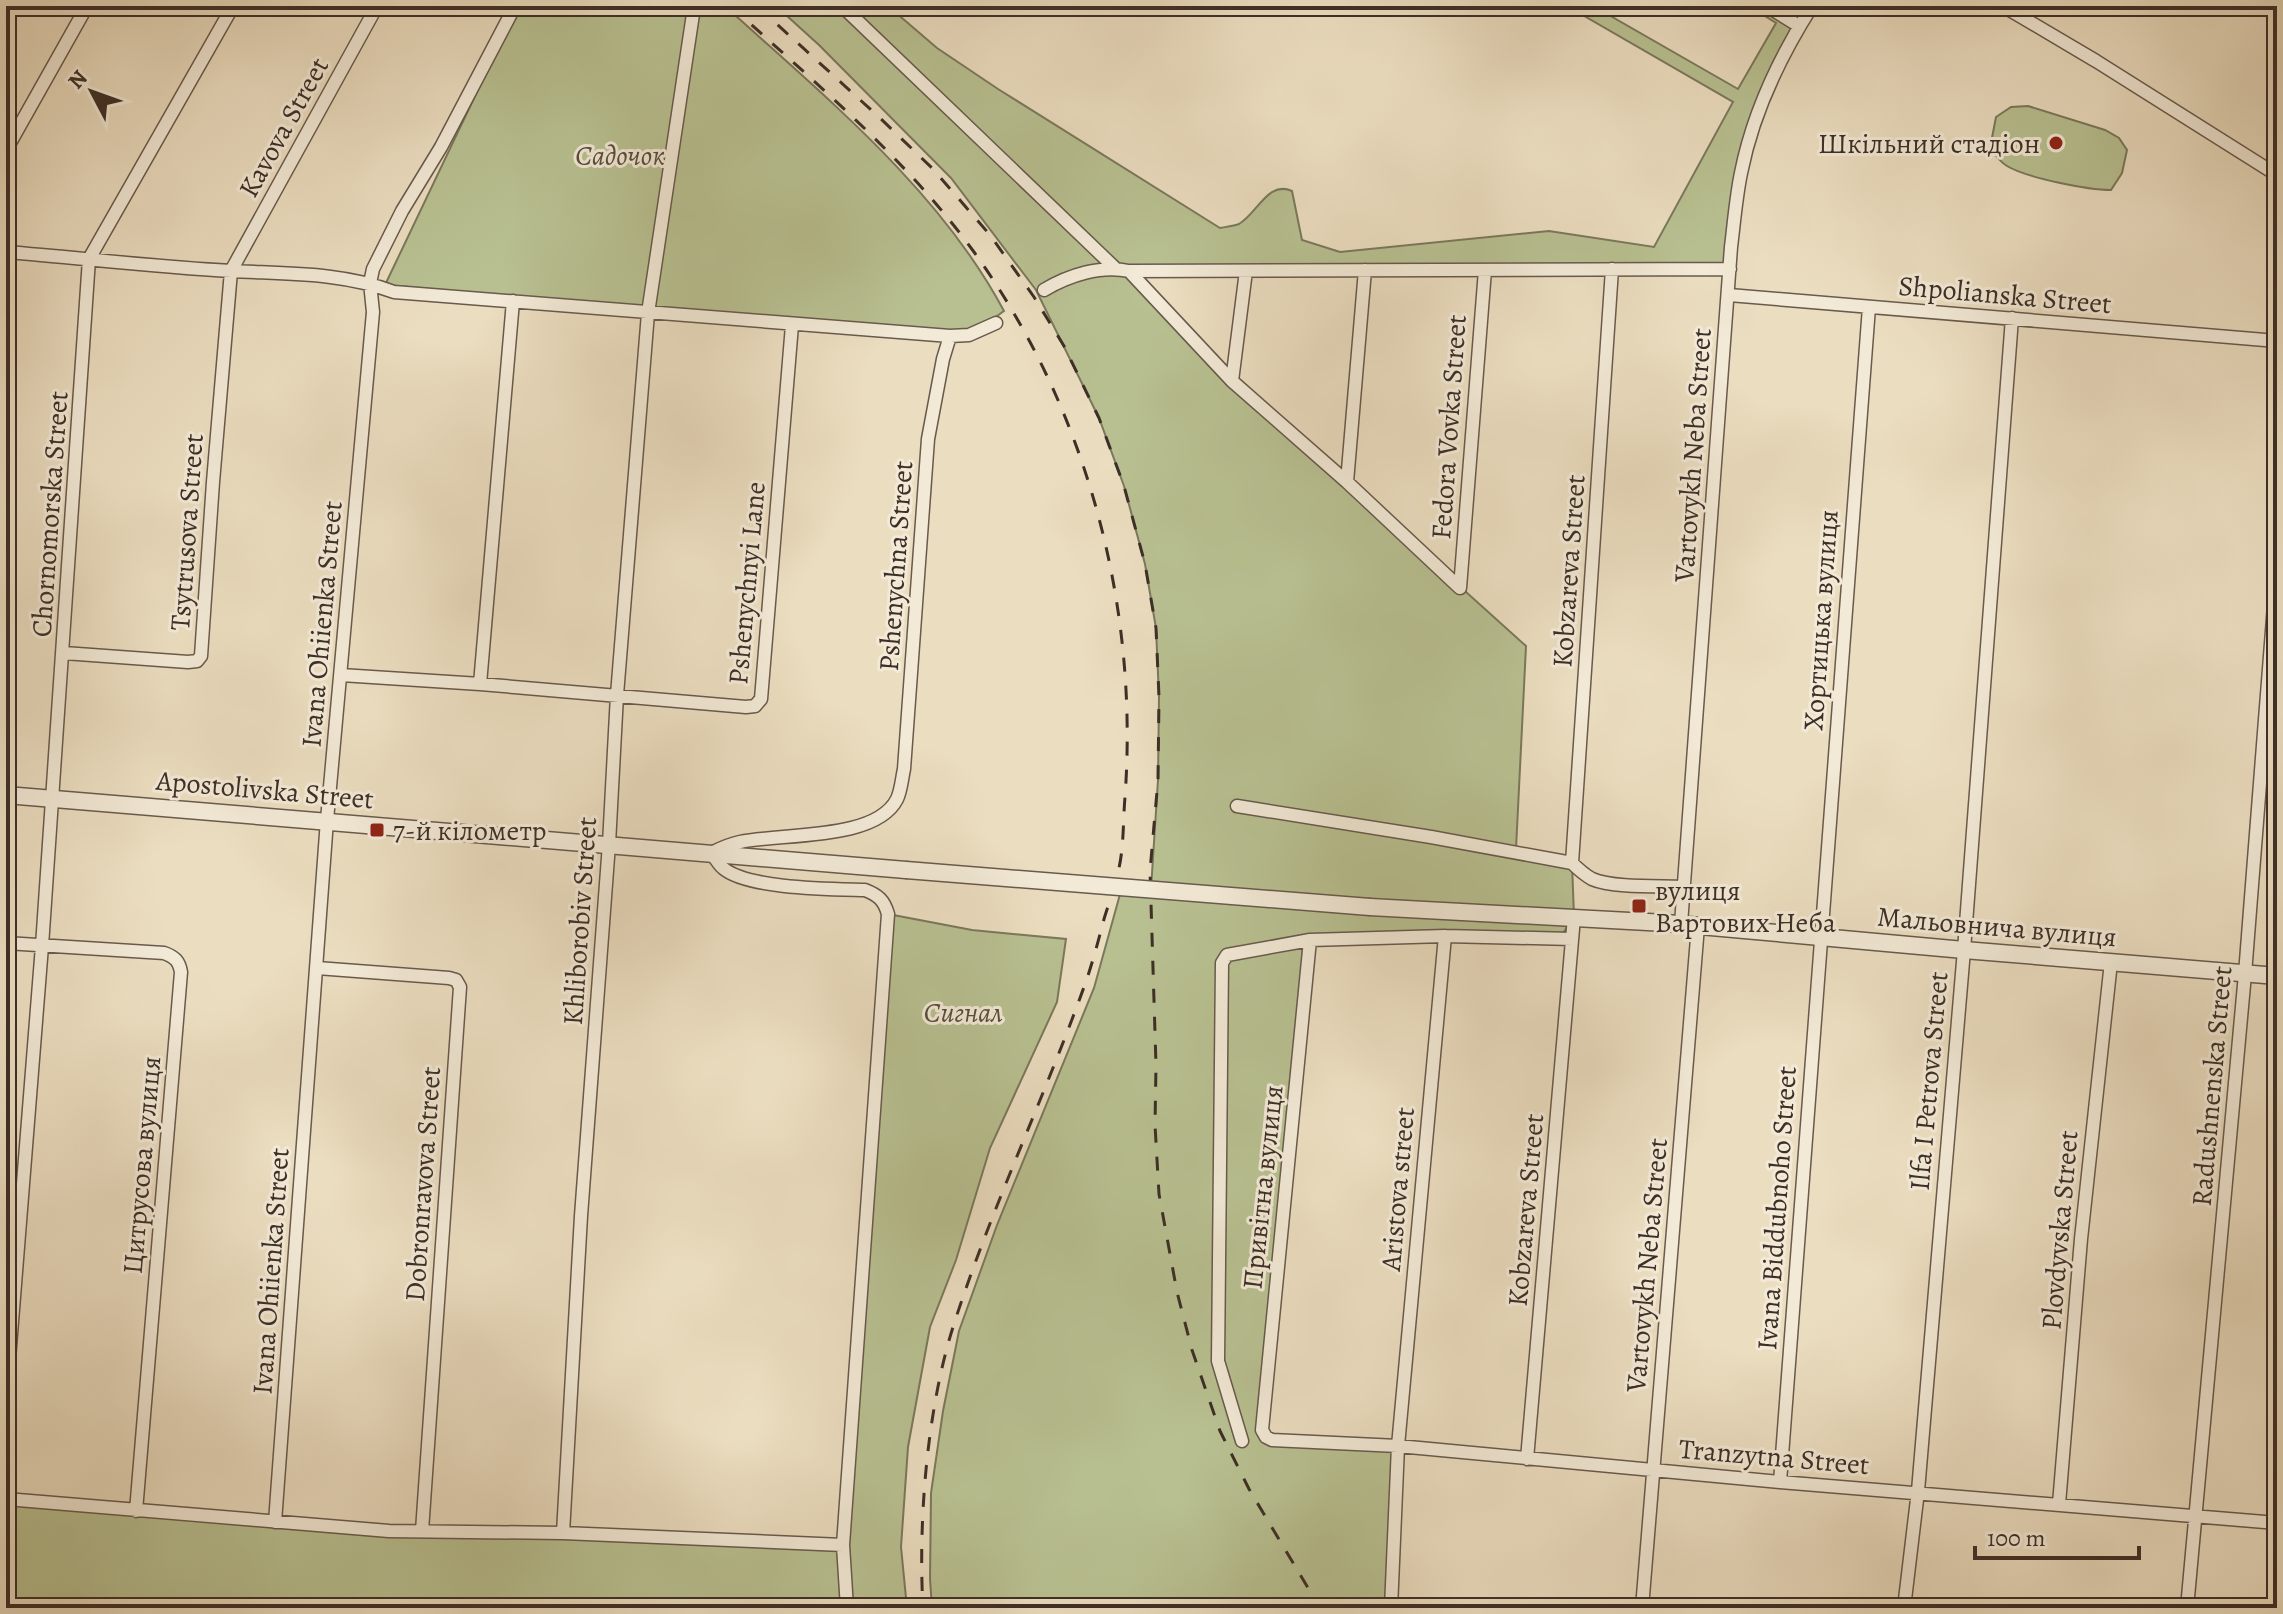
<svg xmlns="http://www.w3.org/2000/svg" width="2283" height="1614" font-family="Alegreya,serif">
	<style>
		.green { fill: #b8c091; stroke: #7a785c; stroke-width: 2 }
		.lines { fill: none; stroke-linecap: round; stroke-linejoin: round }
		.minor-casing { stroke: #685a4d; stroke-width: 15 }
		.tertiary-casing { stroke: #685a4d; stroke-width: 19 }
		.minor { stroke: #f2e9d6; stroke-width: 12 }
		.tertiary { stroke: #f2e9d6; stroke-width: 16 }
		.rail { stroke: #3d2f27; stroke-width: 3; stroke-dasharray: 14 14; stroke-linecap: butt }
		.tertiary-bridge-casing { stroke: #685a4d; stroke-width: 19; stroke-linecap: butt }
		.tertiary-bridge { stroke: #f2e9d6; stroke-width: 16 }
		.poi-dot { fill: #8f2418; stroke: #f2e9d6; stroke-width: 3 }
		.labels { text-anchor: middle; stroke-width: 6; stroke-linejoin: round; paint-order: stroke }
		.street-label { font-size: 28px; fill: #3d2f27; stroke: #f2e9d6 }
		.poi-label { font-size: 28px; fill: #3d2f27; stroke: #f2e9d6; text-anchor: start }
		.park-label { font-size: 28px; font-style: italic; fill: #564c3c; stroke: #f2e9d6 }
	</style>
	<rect width="100%" height="100%" fill="#ebddc0"/>
	<filter id="stains"><feTurbulence type="fractalNoise" baseFrequency=".0025" numOctaves="4"/><feColorMatrix values="0 0 0 0 .2 0 0 0 0 .09 0 0 0 0 .02 0 0 0 .5 -.17"/></filter>
	<radialGradient id="worn" r=".72"><stop offset=".6" stop-color="#630" stop-opacity="0"/><stop offset="1" stop-color="#630" stop-opacity=".3"/></radialGradient>
	<path class="green" d="M 518,6 L 725,6 C 826,98 939,189 1004,311 C 986,325 968,331 946,333 L 385,285 Z
		M 776,6 L 888,6 L 937,48 L 998,89 L 1220,228 C 1225,227 1234,226 1239,224 C 1257,214 1268,180 1292,191 L 1302,240 L 1340,252 L 1549,231 L 1654,247 L 1733,102 L 1567,6 L 1593,6 L 1738,89 L 1776,23 L 1749,6 L 1812,6 L 1754,124 L 1730,269 L 1130,271 L 1232,381 L 1526,646 L 1516,849 L 1572,863 L 1574,917 L 1559,939 L 1310,940 L 1266,1437 L 1398,1446 L 1391,1608 L 932,1608 L 930,1579 L 931,1493 L 943,1411 L 959,1331 L 997,1225 L 1094,988 L 1122,887 L 1151,889 L 1158,780 L 1159,697 L 1156,628 L 1145,564 L 1124,486 L 1099,418 L 1036,290 L 951,178 L 819,45 Z
		M 2028,106 L 2105,130 L 2119,138 L 2127,150 L 2122,173 L 2111,190 C 2088,190 2027,178 2007,166 C 2000,162 1995,155 1990,148 L 1996,117 L 2011,107 Z
		M 888,914 L 972,930 L 1066,939 L 1057,1002 L 990,1148 L 956,1260 L 930,1327 L 908,1447 L 901,1547 L 907,1608 L 6,1608 L 6,1499 L 389,1531 L 843,1545 Z"/>
	<g class="lines">
		<defs>
			<path id="minor" d="M 842,6 L 1115,268
				M 1767,6 L 1799,26
				M 2003,6 L 2096,61 L 2277,175
				M 6,150 L 87,6
				M 6,252 C 81,258 156,267 231,271 C 286,274 342,272 394,292 L 950,336 L 969,335 L 996,323
				M 1612,269 L 1572,863 C 1578,869 1585,875 1592,879 C 1613,888 1658,886 1682,887
				M 1129,271 L 1232,381 L 1347,482 L 1460,588
				M 1044,290 C 1069,275 1101,265 1129,271 L 1730,269
				M 1729,295 L 2277,341
				M 1232,381 L 1246,271
				M 1347,482 L 1365,270
				M 1460,588 L 1485,270
				M 64,653 L 188,662 L 197,661 L 201,656 L 213,482 L 231,271 L 377,6
				M 341,675 L 480,684 L 746,707 L 755,706 L 761,699 L 792,325
				M 480,684 L 513,301
				M 1237,806 L 1431,837 L 1572,863
				M 1681,924 L 1731,247 C 1734,223 1736,197 1741,173 C 1753,112 1779,58 1812,6
				M 1310,940 L 1262,1430 L 1266,1437 L 1272,1440 L 1398,1446 L 1780,1482 L 2277,1523
				M 6,943 L 164,953 C 175,957 179,961 181,972 L 136,1511
				M 317,968 L 449,978 L 456,980 L 460,987 L 422,1531
				M 6,1397 L 42,946 L 89,259 L 233,6
				M 1242,1441 L 1218,1361 L 1222,963 L 1227,955 L 1310,940 L 1445,936 L 1572,939
				M 1527,1459 L 1574,917
				M 1780,1482 L 1869,307
				M 6,1499 L 389,1531 L 563,1533 L 843,1545
				M 2059,1504 L 2081,1239 L 2111,962
				M 275,1522 L 327,820 L 373,312 L 370,283 L 373,269 L 402,211 L 441,147 L 515,6
				M 563,1533 L 581,1216 L 609,844 L 617,695 L 648,313 L 693,14
				M 847,1608 L 843,1545 L 888,914 C 884,900 878,895 865,890 C 832,889 747,889 723,868 C 718,864 715,857 711,853 C 721,848 730,844 740,842 C 781,833 876,841 897,799 C 901,791 902,778 904,769 L 928,439 L 943,359 L 950,336
				M 1391,1608 L 1398,1446 L 1445,936
				M 1642,1608 L 1698,926
				M 1904,1608 L 1918,1491 L 1964,950 L 2012,318
				M 2187,1608 L 2245,974 L 2277,567"/>
			<path id="tertiary" d="M 6,795 L 906,870
				M 1370,907 L 1666,923 L 1964,950 L 2277,976"/>
		</defs>
		<use href="#minor" class="minor-casing"/>
		<use href="#tertiary" class="tertiary-casing"/>
		<use href="#minor" class="minor"/>
		<use href="#tertiary" class="tertiary"/>
		<path class="rail" d="M 731,6 C 815,83 906,158 974,252 C 1087,409 1139,605 1125,797 C 1123,820 1124,845 1119,868 C 1116,885 1109,902 1104,919 C 1098,942 1092,965 1084,987 C 1043,1101 990,1211 953,1327 C 927,1410 918,1521 923,1608
			M 757,6 L 880,118 L 933,169 L 990,235 L 1034,297 L 1064,346 L 1099,418 L 1124,486 L 1145,564 L 1156,628 L 1159,697 L 1158,780 L 1150,871 L 1156,1065 L 1155,1125 L 1159,1194 L 1177,1292 L 1192,1350 L 1220,1431 L 1249,1489 L 1320,1608"/>
		<defs>
			<path id="tertiary-bridge" d="M 906,870 L 1370,907"/>
		</defs>
		<use href="#tertiary-bridge" class="tertiary-bridge-casing"/>
		<use href="#tertiary-bridge" class="tertiary-bridge"/>
	</g>
	<g class="poi-dot">
		<circle cx="2056" cy="143" r="8"/>
		<rect x="369" y="822" width="16" height="16" rx="4"/>
		<rect x="1631" y="898" width="16" height="16" rx="4"/>
	</g>
	<g class="labels">
		<g class="street-label">
			<text transform="translate(283 127) rotate(-61)" y="10">Kavova Street</text>
			<text transform="translate(2005 294) rotate(5)" y="10">Shpolianska Street</text>
			<text transform="translate(1448 427) rotate(-86)" y="10">Fedora Vovka Street</text>
			<text transform="translate(1692 455) rotate(-86)" y="10">Vartovykh Neba Street</text>
			<text transform="translate(49 514) rotate(-86)" y="10">Chornomorska Street</text>
			<text transform="translate(186 532) rotate(-86)" y="10">Tsytrusova Street</text>
			<text transform="translate(895 566) rotate(-86)" y="10">Pshenychna Street</text>
			<text transform="translate(1568 571) rotate(-86)" y="10">Kobzareva Street</text>
			<text transform="translate(746 583) rotate(-85)" y="10">Pshenychnyi Lane</text>
			<text transform="translate(1820 620) rotate(-86)" y="10">Хортицька вулиця</text>
			<text transform="translate(321 624) rotate(-85)" y="10">Ivana Ohiienka Street</text>
			<text transform="translate(265 789) rotate(5)" y="10">Apostolivska Street</text>
			<text transform="translate(579 921) rotate(-86)" y="10">Khliborobiv Street</text>
			<text transform="translate(1997 926) rotate(5)" y="10">Мальовнича вулиця</text>
			<text transform="translate(1928 1081) rotate(-85)" y="10">Ilfa I Petrova Street</text>
			<text transform="translate(2211 1086) rotate(-85)" y="10">Radushnenska Street</text>
			<text transform="translate(141 1165) rotate(-85)" y="10">Цитрусова вулиця</text>
			<text transform="translate(422 1184) rotate(-86)" y="10">Dobronravova Street</text>
			<text transform="translate(1262 1187) rotate(-84)" y="10">Привітна вулиця</text>
			<text transform="translate(1397 1189) rotate(-85)" y="10">Aristova street</text>
			<text transform="translate(1776 1208) rotate(-86)" y="10">Ivana Biddubnoho Street</text>
			<text transform="translate(1525 1210) rotate(-85)" y="10">Kobzareva Street</text>
			<text transform="translate(2059 1230) rotate(-85)" y="10">Plovdyvska Street</text>
			<text transform="translate(1646 1265) rotate(-85)" y="10">Vartovykh Neba Street</text>
			<text transform="translate(270 1271) rotate(-86)" y="10">Ivana Ohiienka Street</text>
			<text transform="translate(1774 1456) rotate(5)" y="10">Tranzytna Street</text>
		</g>
		<g class="poi-label">
			<text x="2040" y="153" text-anchor="end">Шкільний стадіон</text>
			<text x="393" y="840">7-й кілометр</text>
			<text x="1655" y="900">вулиця<tspan x="1655" dy="32">Вартових Неба</tspan></text>
		</g>
		<g class="park-label">
			<text x="620" y="165">Садочок</text>
			<text x="963" y="1022">Сигнал</text>
		</g>
	</g>
	<rect width="2283" height="1614" fill="none" stroke="#ebddc0" stroke-width="32"/>
	<rect x="8" y="8" width="2267" height="1598" fill="none" stroke="#3d2f27" stroke-width="4"/>
	<rect x="16" y="16" width="2251" height="1582" fill="none" stroke="#3d2f27" stroke-width="2"/>
	<g transform="translate(92 92) rotate(311)" stroke="#f2e9d6" stroke-width="6" paint-order="stroke">
	<path d="M0-6L14 30L0 20L-14 30Z" fill="#3d2f27"/>
	<text y="-12" font-size="22" font-weight="bold" text-anchor="middle" fill="#3d2f27">N</text>
	</g>
	<path d="M1975 1546v12h164v-12" fill="none" stroke="#3d2f27" stroke-width="4"/>
	<text x="1987" y="1546" font-size="24" fill="#3d2f27" stroke="#f2e9d6" stroke-width="6" paint-order="stroke">100 m</text>
	<rect width="100%" height="100%" filter="url(#stains)"/>
	<rect width="100%" height="100%" fill="url(#worn)"/>
</svg>
